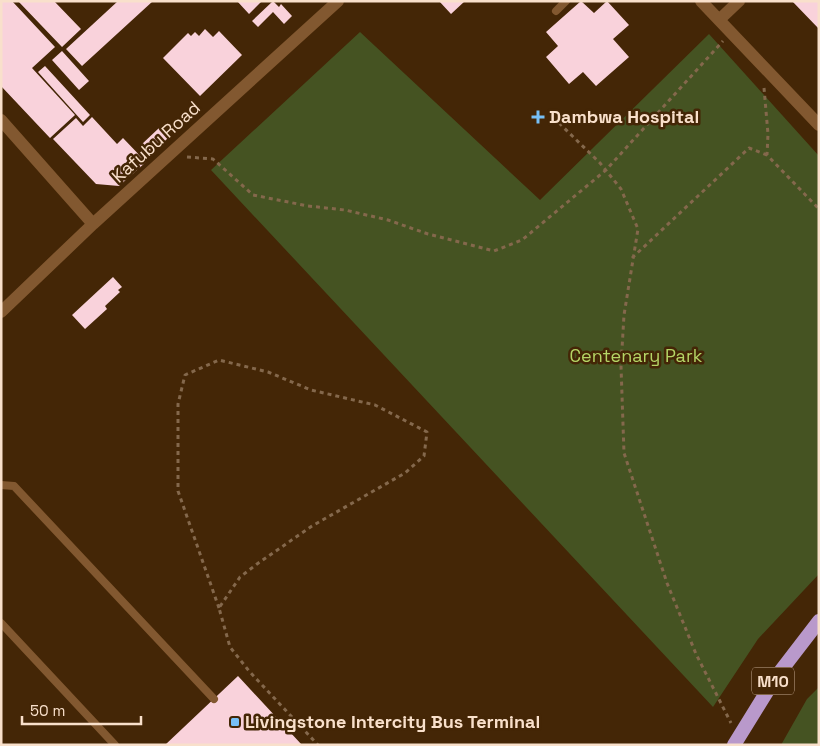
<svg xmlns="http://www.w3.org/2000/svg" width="820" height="746" font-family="'Space Grotesk',sans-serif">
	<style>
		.green { fill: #455322 }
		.building { fill: #f9d2db }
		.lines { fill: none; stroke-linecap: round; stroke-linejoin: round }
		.path { stroke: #84684c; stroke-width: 3; stroke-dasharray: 4 4; stroke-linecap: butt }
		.service { stroke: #825830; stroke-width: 8 }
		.minor { stroke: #825830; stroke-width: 12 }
		.trunk { stroke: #b999cb; stroke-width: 14 }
		.poi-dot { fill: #77c0f7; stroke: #442606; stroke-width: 2 }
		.labels { text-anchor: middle; stroke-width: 5; stroke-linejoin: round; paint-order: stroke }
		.shield { fill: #442606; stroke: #c3a890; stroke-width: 1 }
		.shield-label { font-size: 16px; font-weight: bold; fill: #f9e0cb }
		.poi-label { font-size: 18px; font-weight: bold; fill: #f9e0cb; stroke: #442606; text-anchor: start }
		.street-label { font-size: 18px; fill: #f9e0cb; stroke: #442606 }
		.park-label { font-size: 18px; fill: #b5d566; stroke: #442606 }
	</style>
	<rect width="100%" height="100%" fill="#442606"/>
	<path class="green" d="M 360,32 L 540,200 L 709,34 L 819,156 L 819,574 L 758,639 L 713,707 L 211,170 Z
		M 819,687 L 819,745 L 781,745 L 807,699 Z"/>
	<path class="building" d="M 1,1 L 12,1 L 55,47 L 32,68 L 75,115 L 50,138 L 1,86 Z
		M 18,1 L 54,1 L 81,29 L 62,47 Z
		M 118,1 L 153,1 L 82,66 L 66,49 Z
		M 237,1 L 262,1 L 249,14 Z
		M 273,1 L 279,7 L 281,4 L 292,16 L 284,24 L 273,12 L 258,27 L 252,21 Z
		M 439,1 L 465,1 L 451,14 Z
		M 581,1 L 594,13 L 607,1 L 629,25 L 613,39 L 629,57 L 596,86 L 583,72 L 569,84 L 546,57 L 558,46 L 546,32 Z
		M 792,1 L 819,1 L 819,29 Z
		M 205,29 L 213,37 L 219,31 L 242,55 L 200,96 L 163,58 L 188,33 L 191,36 L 195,32 L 199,36 Z
		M 62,51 L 89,81 L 79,90 L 52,60 Z
		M 45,66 L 90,115 L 83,122 L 38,72 Z
		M 92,117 L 117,144 L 123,138 L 146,162 L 119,186 L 96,184 L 53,139 L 76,118 L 83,126 Z
		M 159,128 L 168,138 L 150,155 L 141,145 Z
		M 113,277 L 122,287 L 118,290 L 120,292 L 105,306 L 107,309 L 85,329 L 72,315 Z
		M 238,676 L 302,745 L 165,745 Z"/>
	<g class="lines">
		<path class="path" d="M 764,88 L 768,134 L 767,155 L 819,209
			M 559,123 L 600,163 L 621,189 L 638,229 L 624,315 L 621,366 L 624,453 L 667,583 L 696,654 L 731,723
			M 187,157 L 213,159 L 253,195 L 308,206 L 345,210 L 388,220 L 428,234 L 494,251 L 522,240 L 606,170 L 723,41
			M 632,258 L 749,148 L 767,155
			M 219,608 L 178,491 L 178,404 L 185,375 L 219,360 L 268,372 L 311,390 L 375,405 L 427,432 L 424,456 L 405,473 L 312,526 L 257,564 L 240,577 L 219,608 L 230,647 L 249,671 L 318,745"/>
		<path class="service" d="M 556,11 L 566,1
			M 1,485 L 14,486 L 214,699
			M 1,623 L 115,745"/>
		<path class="minor" d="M 701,1 L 819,125
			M 719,20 L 739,1
			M 1,120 L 93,224
			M 1,312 L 93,224 L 338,1"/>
		<path class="trunk" d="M 734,745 L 776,677 L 819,621"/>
	</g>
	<g class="poi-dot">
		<path d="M535.5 109.5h5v5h5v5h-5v5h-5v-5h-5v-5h5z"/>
		<rect x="230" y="717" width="10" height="10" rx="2.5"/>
	</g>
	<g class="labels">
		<rect class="shield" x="752" y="667.5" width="42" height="27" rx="4"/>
		<g class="shield-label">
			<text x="773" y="687">M10</text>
		</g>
		<g class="poi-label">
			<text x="549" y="123">Dambwa Hospital</text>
			<text x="245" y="728">Livingstone Intercity Bus Terminal</text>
		</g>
		<g class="street-label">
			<text transform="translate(156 142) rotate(-42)" y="6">Kafubu Road</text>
		</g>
		<g class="park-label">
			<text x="636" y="362">Centenary Park</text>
		</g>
	</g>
	<rect width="820" height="746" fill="none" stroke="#f9e0cb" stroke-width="5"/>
	<path d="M22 716v8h119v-8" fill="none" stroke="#f9e0cb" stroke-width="2.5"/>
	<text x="30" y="716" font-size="15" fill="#f9e0cb" stroke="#442606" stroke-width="4" paint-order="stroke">50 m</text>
</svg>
